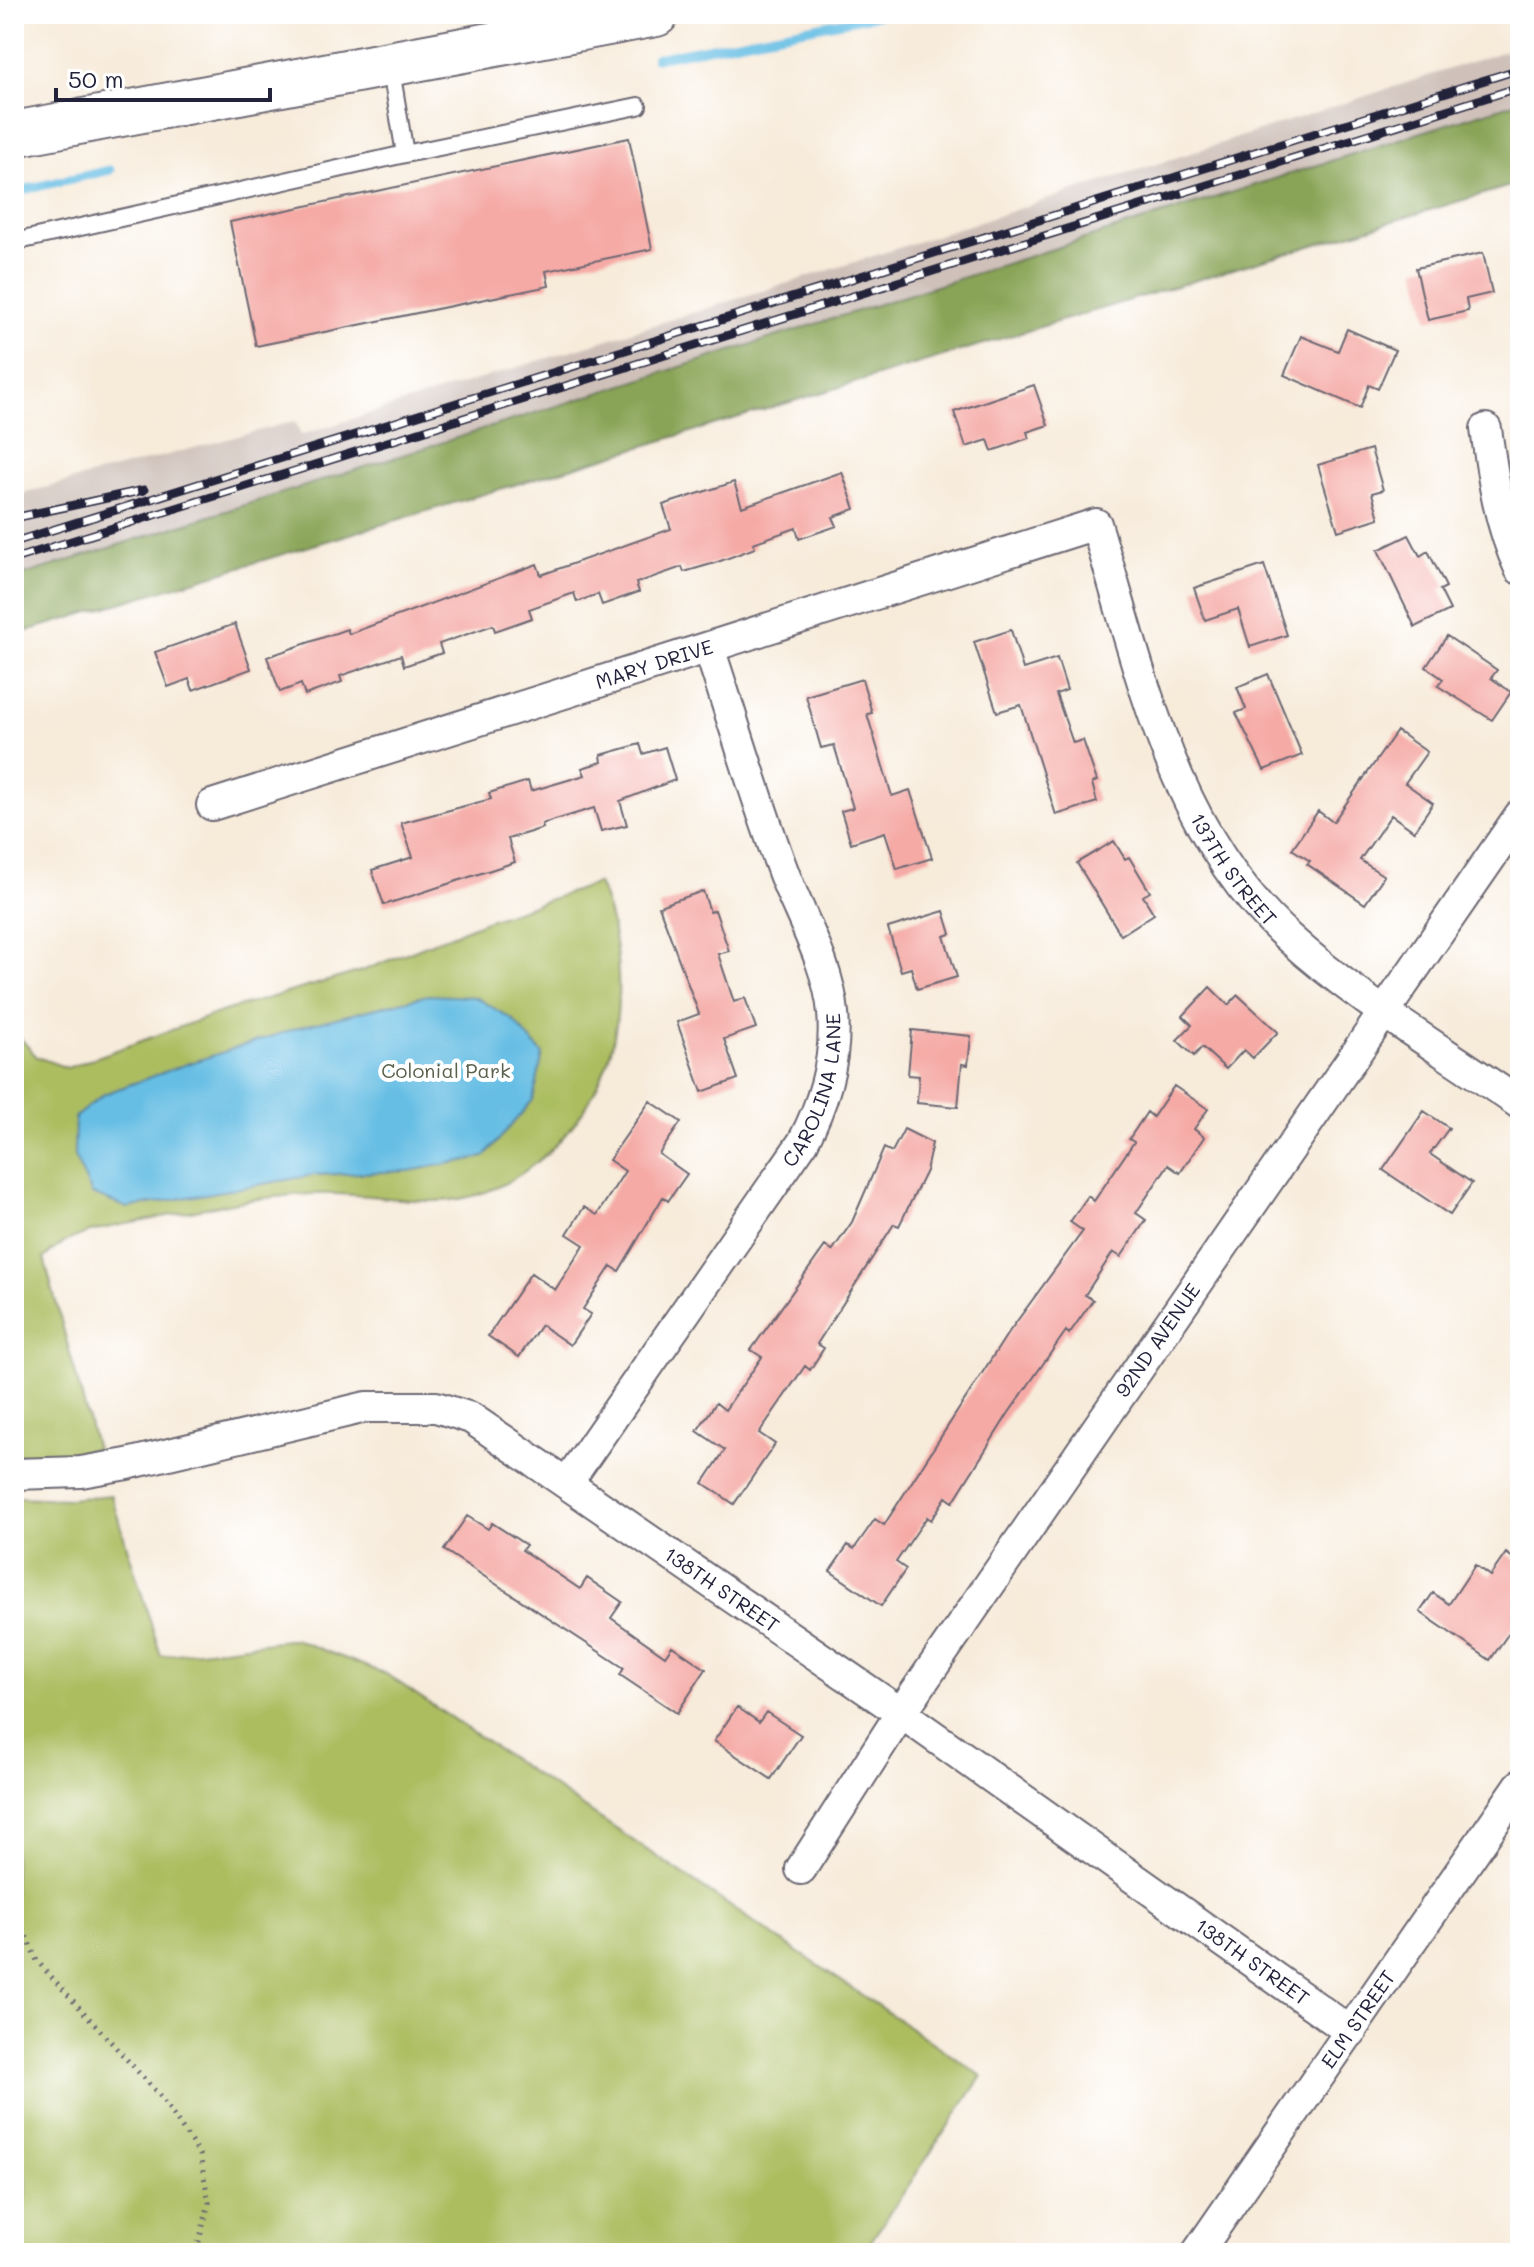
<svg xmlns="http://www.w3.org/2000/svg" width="1534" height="2267" font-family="Mali,sans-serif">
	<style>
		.industrial { fill: #cfc1ba }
		.green { fill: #acbd60; stroke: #67704e; stroke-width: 2 }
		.forest { fill: #89a456; stroke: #566348; stroke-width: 2 }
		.water { fill: #66bee4; stroke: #447090; stroke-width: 2 }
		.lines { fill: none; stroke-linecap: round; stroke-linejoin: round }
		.stream { stroke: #66bee4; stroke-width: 9 }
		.building { fill: #f5aaa6 }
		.lane-casing { stroke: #6d6873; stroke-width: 20 }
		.street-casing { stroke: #6d6873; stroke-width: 34 }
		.primary-casing { stroke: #6d6873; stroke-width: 48 }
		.path { stroke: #6d6873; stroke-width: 5; stroke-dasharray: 2 6; stroke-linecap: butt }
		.lane { stroke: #fff; stroke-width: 16 }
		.street { stroke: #fff; stroke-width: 30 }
		.primary { stroke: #fff; stroke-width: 44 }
		.rail-casing { stroke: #22223b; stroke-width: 9 }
		.rail { stroke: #fff; stroke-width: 6; stroke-dasharray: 18; stroke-linecap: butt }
		.labels { text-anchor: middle; stroke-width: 8; stroke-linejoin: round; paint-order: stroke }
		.street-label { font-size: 20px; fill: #22223b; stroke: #fff }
		.park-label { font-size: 20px; fill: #59604a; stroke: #fff }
	</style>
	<rect width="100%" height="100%" fill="#fff"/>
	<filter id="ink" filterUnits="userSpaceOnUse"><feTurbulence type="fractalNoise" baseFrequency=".0125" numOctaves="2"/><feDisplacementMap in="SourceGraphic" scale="16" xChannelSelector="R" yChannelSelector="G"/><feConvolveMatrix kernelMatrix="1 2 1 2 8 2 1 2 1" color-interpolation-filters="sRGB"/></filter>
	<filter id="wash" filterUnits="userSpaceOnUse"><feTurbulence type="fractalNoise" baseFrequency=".006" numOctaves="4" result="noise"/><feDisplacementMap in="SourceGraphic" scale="32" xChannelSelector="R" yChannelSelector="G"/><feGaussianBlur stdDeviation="1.8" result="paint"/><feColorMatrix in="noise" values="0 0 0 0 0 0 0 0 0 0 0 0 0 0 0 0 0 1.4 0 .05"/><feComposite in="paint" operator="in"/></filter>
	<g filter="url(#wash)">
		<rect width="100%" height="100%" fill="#f7ebda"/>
		<path class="industrial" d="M 1520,46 L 1520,101 L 14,578 L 14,496 L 295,421 L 301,435 L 855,262 Z"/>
		<path class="green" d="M 598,883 C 622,936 626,1020 603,1073 C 575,1140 510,1202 433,1201 C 393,1200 353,1192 312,1194 C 257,1196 198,1209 144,1221 C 107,1228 71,1231 44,1258 L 96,1449 L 58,1455 L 14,1455 L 14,1031 L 37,1057 L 67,1068 L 224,1011 L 362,971 L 486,921 Z
			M 111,1495 L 161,1656 L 294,1639 L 386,1674 L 982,2076 L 863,2253 L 15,2253 L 27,2181 L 14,2140 L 14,1497 L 70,1499 Z"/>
		<path class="forest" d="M 1520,101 L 1520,183 L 14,635 L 14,578 Z"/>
		<path class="water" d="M 428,995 L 475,997 L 512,1019 L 543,1054 L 533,1100 L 484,1157 L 409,1171 L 314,1175 L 127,1208 L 92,1194 L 74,1156 L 75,1117 L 104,1094 L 181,1066 L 300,1027 Z"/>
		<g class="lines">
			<path class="stream" d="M 656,58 L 882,14
				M 14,192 L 110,170"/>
		</g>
		<g id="blocks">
			<path class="building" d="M 629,138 L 652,249 L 546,271 L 549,286 L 256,346 L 230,222 Z
				M 1483,253 L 1492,293 L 1466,299 L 1468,311 L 1428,320 L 1416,268 Z
				M 1347,329 L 1395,350 L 1378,389 L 1369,385 L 1360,408 L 1284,375 L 1301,336 L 1338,351 Z
				M 1034,385 L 1048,425 L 1027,432 L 1029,438 L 992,451 L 988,440 L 966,447 L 954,412 Z
				M 1371,449 L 1383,490 L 1372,493 L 1379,518 L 1338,531 L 1318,465 Z
				M 842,472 L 855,509 L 833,517 L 837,526 L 799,539 L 796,528 L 753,543 L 755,548 L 715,563 L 684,572 L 682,567 L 636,583 L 639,592 L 602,605 L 598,594 L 577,602 L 574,593 L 529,609 L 532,618 L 495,631 L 493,625 L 439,644 L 442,653 L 404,666 L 401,655 L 340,676 L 342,682 L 305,695 L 301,684 L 280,692 L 267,657 L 347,629 L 349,634 L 537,564 L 541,575 L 671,529 L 663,505 L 734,482 L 742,507 Z
				M 1409,535 L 1420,556 L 1428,551 L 1446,587 L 1440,590 L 1450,610 L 1415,627 L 1378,550 Z
				M 1264,565 L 1287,635 L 1250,647 L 1238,609 L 1205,620 L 1194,588 Z
				M 235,624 L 251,669 L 193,690 L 189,679 L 168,687 L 155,652 Z
				M 1011,630 L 1023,669 L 1057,658 L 1067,690 L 1056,694 L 1073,743 L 1083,740 L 1097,781 L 1092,783 L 1097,802 L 1056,815 L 1021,705 L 997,712 L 974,642 Z
				M 1447,636 L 1497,670 L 1491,678 L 1511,692 L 1492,720 L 1438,686 L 1443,679 L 1426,667 Z
				M 1268,674 L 1302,755 L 1264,770 L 1236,713 L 1246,709 L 1237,687 Z
				M 862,679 L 872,713 L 867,714 L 892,796 L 910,790 L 932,858 L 897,869 L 885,832 L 851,843 L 841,811 L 853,808 L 834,745 L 821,748 L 806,696 Z
				M 1397,731 L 1427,752 L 1405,783 L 1433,803 L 1414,831 L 1391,815 L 1360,860 L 1384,876 L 1365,904 L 1307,864 L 1310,861 L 1292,849 L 1318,811 L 1333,822 Z
				M 640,744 L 643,754 L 665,747 L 675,780 L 620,801 L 627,825 L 601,831 L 594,808 L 542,824 L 543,828 L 508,839 L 515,862 L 384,905 L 372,870 L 413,857 L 401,823 L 491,799 L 489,793 L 528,781 L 531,791 L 585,775 L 582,768 L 602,762 L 601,755 Z
				M 1114,841 L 1125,859 L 1129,857 L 1150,892 L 1143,896 L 1154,914 L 1121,935 L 1077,863 Z
				M 703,891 L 710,912 L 715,910 L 729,951 L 718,954 L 734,1002 L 745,998 L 756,1028 L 724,1039 L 738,1079 L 702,1092 L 677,1022 L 699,1014 L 659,906 Z
				M 944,911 L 951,934 L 944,936 L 957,977 L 917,989 L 911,968 L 901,971 L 888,928 Z
				M 1210,987 L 1228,1005 L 1238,995 L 1278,1032 L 1253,1058 L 1244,1050 L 1226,1069 L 1202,1047 L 1194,1056 L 1177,1040 L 1192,1025 L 1183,1016 Z
				M 912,1030 L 971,1036 L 968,1065 L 962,1064 L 958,1107 L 917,1103 L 919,1076 L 908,1075 Z
				M 1174,1086 L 1208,1109 L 1194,1129 L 1204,1137 L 1180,1173 L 1168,1165 L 1136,1213 L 1146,1220 L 1121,1257 L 1113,1252 L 1085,1295 L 1093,1300 L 1069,1334 L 1066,1331 L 1008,1414 L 953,1502 L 946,1497 L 931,1520 L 927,1517 L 896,1562 L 906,1569 L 881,1606 L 830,1571 L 848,1545 L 854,1549 L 875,1519 L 884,1525 L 1006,1336 L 1083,1231 L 1070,1222 L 1088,1196 L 1094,1201 L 1134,1142 L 1129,1139 L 1147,1112 L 1153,1117 Z
				M 650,1101 L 681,1122 L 659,1154 L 687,1174 L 668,1201 L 663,1197 L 619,1271 L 611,1266 L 583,1309 L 591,1314 L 570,1345 L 541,1325 L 519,1357 L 488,1336 L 531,1273 L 555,1290 L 584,1245 L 567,1234 L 584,1207 L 597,1215 L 625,1171 L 609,1160 Z
				M 1424,1111 L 1449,1128 L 1430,1154 L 1472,1183 L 1450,1215 L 1383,1170 Z
				M 904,1129 L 932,1143 L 926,1171 L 899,1226 L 894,1224 L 817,1344 L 824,1348 L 810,1370 L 805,1366 L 759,1433 L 775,1444 L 734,1504 L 703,1483 L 725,1450 L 697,1431 L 716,1403 L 725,1410 L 762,1357 L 751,1350 L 825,1246 L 832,1251 L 852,1222 L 884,1148 L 892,1152 Z
				M 467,1516 L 488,1529 L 492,1523 L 526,1545 L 522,1550 L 580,1589 L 587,1578 L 622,1602 L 611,1618 L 665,1656 L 672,1646 L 706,1669 L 677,1713 L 620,1675 L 624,1668 L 444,1550 Z
				M 1506,1553 L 1520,1563 L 1520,1617 L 1490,1660 L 1420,1612 L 1433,1593 L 1449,1604 L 1475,1565 L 1490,1576 Z
				M 737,1707 L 759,1722 L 766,1712 L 801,1735 L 771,1779 L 714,1741 Z"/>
		</g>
	</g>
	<g filter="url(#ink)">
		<use href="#blocks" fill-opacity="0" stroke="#6d6873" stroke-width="2"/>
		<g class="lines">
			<defs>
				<path id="lane" d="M 390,64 L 405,154 L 638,106
					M 14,242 L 405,154"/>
				<g id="street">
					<path d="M 1486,429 C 1493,479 1499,523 1520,569"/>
					<path id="s1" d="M 212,805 L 1096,524 C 1140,668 1171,831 1288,937 C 1358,1001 1443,1050 1520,1104"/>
					<path id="s2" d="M 14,1474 L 81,1472 L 127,1464 L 366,1407 L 436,1407 L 471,1418 L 901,1713 L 1351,2032"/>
					<path id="s3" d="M 567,1483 L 803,1142 C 824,1102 837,1059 833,1013 C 829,966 801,918 784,874 C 756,800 734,723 709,648"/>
					<path id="s4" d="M 801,1869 L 901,1713 L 1520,815"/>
					<path id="s5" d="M 1197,2253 L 1520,1785"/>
				</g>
				<path id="primary" d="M 14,134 L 656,14"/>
			</defs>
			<use href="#lane" class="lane-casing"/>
			<use href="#street" class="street-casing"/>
			<use href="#primary" class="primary-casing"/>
			<path class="path" d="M 14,1907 L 37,1961 L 161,2097 L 200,2155 L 209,2203 L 196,2253"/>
			<use href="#lane" class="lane"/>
			<use href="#street" class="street"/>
			<use href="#primary" class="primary"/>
			<defs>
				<path id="rail" d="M 14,518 L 144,490
					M 14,542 L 1520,69
					M 14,559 L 1520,87"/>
			</defs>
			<use href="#rail" class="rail-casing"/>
			<use href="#rail" class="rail"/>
		</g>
	</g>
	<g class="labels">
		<g class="street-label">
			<text dy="7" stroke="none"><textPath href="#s1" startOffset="464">MARY DRIVE</textPath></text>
			<text dy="7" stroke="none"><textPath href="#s1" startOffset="1302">137TH STREET</textPath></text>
			<text dy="7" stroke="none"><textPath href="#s3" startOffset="468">CAROLINA LANE</textPath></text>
			<text dy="7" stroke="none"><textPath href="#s4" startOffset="638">92ND AVENUE</textPath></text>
			<text dy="7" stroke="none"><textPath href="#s2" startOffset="770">138TH STREET</textPath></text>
			<text dy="7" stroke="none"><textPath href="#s2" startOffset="1418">138TH STREET</textPath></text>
			<text dy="7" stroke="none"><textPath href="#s5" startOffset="284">ELM STREET</textPath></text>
		</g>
		<g class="park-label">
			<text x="446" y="1078">Colonial Park</text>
		</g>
	</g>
	<rect width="1534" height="2267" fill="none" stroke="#fff" stroke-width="48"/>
	<path d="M56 88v12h214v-12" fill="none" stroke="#22223b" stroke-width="4"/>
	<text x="68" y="88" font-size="24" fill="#22223b" stroke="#ffffff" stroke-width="6" paint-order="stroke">50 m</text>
</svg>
